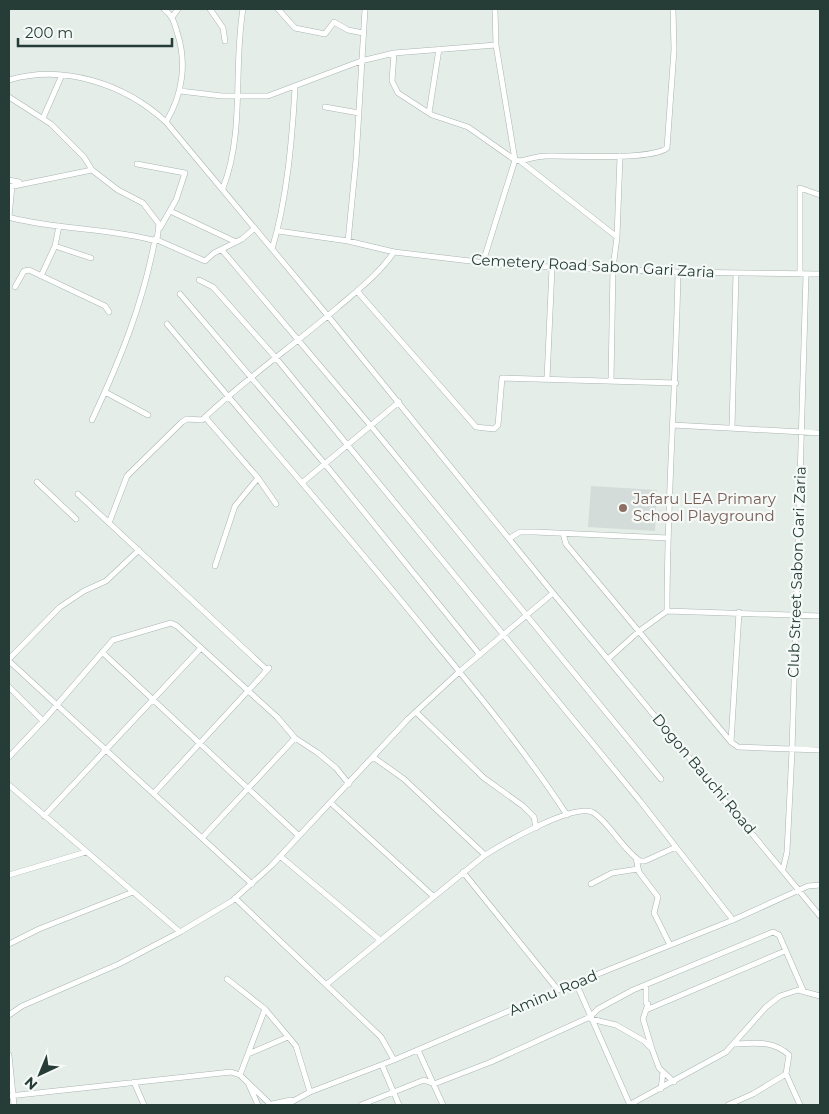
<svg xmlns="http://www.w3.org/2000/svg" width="829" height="1114" font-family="Montserrat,sans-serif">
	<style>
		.built { fill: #d3dcd8 }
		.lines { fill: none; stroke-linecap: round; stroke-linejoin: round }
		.minor-casing { stroke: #a8b5b0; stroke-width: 6 }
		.minor { stroke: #fff; stroke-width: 5 }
		.education-dot { fill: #8d6e63; stroke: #f5f9f7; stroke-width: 2 }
		.labels { text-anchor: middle; stroke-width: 4.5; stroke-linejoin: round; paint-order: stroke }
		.street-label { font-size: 15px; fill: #253d36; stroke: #f5f9f7 }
		.education-label { font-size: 15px; fill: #785e54; stroke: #f5f9f7; text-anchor: start }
	</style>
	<rect width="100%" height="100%" fill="#e5ede9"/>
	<path class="built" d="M 591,486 L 657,490 L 655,531 L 588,527 Z"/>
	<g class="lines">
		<defs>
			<path id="minor" d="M 164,9 C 173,16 174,22 177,32 C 187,62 183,94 166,122
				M 210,9 L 223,28 L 225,41
				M 278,9 L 295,28 L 325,34 L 334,22 L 348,30 L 363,33
				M 495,9 L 496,45 L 515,160 L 520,161 L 617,237
				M 173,16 L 178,9
				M 394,53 L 392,81 L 398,93 L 432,115 L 468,127 L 515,160 L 483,262
				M 9,80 C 64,64 125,84 166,122 L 328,316 L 553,593 L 820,916
				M 180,91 L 222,96 L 268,96 L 361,61 L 394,53 L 496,45
				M 9,97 L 51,124 L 84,157 L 92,170 L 118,190 L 143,203 L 159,224 L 157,240
				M 325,107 L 359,113
				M 429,113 L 439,49
				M 43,118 L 62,75
				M 520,161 C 529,159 538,156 547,156 C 572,155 650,161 667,148 L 674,50 L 673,9
				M 137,164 L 185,173 L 176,200 L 160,228
				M 9,180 L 19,182
				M 12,186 L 9,217 L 12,218 C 60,230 109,228 156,241
				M 9,187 L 92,170
				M 223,188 C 245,132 233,67 243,9
				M 170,211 L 236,242
				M 278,231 L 348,241 L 394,252 L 504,265 L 678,272 L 820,274
				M 348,241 L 356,160 L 365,9
				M 55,246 L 91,258
				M 272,249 C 287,200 292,140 295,88
				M 222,250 L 371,426 L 661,779
				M 800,274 L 800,188 L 820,195
				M 41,276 L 55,246 L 59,226
				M 199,280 L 213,287 L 276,358 L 640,801 L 733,920
				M 15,287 L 24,271 L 29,270 L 105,306 L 109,312
				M 357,291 L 476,427 L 494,429 L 498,425 L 502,378 L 676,383
				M 180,294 L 325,464 L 480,655
				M 167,324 C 254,428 344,530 430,636 C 478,694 526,752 567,815
				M 547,379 L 552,268
				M 611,381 L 613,268 L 617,237 L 620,156
				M 105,392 L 148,415
				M 205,417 L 258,478 L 235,506 L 215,566
				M 92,420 C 120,360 143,304 155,239 L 205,261 L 214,253 L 242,239 L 255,228
				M 673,425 L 820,433
				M 732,427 L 736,273
				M 258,478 L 276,504
				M 37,482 L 76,519
				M 303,482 L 399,402
				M 78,494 L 267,670
				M 109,523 L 127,476 L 182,422 L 187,419 L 202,420 C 245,379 293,346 337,308 C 358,290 379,274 394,252
				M 563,533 L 566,544 L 731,742 L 738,747 L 820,750
				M 510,538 L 520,532 L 535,532 L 668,538
				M 667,611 C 667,498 676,385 678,272
				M 102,652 L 299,836
				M 9,659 L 60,607 L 84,591 L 106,581 L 139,550
				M 608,659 L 638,632 L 667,611 L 820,616
				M 9,661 L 252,884
				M 9,687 L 43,721
				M 416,712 L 484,778 L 523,806 L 534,817 L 536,828
				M 731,742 L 739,612
				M 9,757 L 43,721 L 113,640 L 171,623 L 177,626 L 277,717 L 295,738 L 318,753 L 336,768 L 349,784
				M 373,757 L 404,779 L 485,855
				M 9,785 L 180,932
				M 154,793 L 269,668
				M 331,803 L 433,896
				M 44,816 L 201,648
				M 202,838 L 295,738
				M 280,856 L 379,939
				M 636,858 L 639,872 L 658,897 L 654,913 L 670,945
				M 783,869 L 787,852 L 792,751 L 806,275
				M 463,872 L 558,990
				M 9,875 L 86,852
				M 591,884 L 612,873 L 638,869
				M 235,898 L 381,1037 L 394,1060
				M 9,944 L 39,929 L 133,892
				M 227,979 L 265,1009 L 296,1046 L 310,1092
				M 576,983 L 630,1105
				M 327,984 L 485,855 C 503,844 576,801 594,813 C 612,826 622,849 640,861 L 645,861 L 676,847
				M 646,985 L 646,1003 L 648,1004 L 643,1019 L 652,1049
				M 646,1010 L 785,951
				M 9,1015 L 22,1006 L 119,964 L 180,932 L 232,901 L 271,866 L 408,719 L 459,672 L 553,593
				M 591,1019 L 616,1025 L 644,1041 L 652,1049 L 659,1068 L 674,1082
				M 418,1050 L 443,1105
				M 248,1054 L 288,1037
				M 9,1055 L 14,1105
				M 382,1065 L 399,1105
				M 786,1074 L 800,1105
				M 240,1075 L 265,1009
				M 134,1082 L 144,1105
				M 249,1085 L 258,1105
				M 661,1089 L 663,1072
				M 9,1096 L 231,1072 L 240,1075 L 268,1102
				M 272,1104 L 291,1100
				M 286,1105 L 310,1092 L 394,1060 L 558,990 L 733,920 L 808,886 L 820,885
				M 361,1105 L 424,1080 L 434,1084 L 491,1062 L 590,1017 L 598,1009 L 633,990 L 773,932 L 779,935 L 803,990
				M 629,1105 L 726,1052 L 766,1007 L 780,996 L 798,990 L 820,996
				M 728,1105 L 753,1094 L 786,1074 L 789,1055 C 773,1040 754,1043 734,1044"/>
		</defs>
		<use href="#minor" class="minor-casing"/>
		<use href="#minor" class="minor"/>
	</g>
	<circle class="education-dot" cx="623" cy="508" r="5"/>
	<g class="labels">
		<g class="street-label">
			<text transform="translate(593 266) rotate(3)" y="5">Cemetery Road Sabon Gari Zaria</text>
			<text transform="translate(797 572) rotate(-88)" y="5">Club Street Sabon Gari Zaria</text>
			<text transform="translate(704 774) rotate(50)" y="5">Dogon Bauchi Road</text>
			<text transform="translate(553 993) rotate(-23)" y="5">Aminu Road</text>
		</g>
		<g class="education-label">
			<text x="633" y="504">Jafaru LEA Primary<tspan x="633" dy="17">School Playground</tspan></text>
		</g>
	</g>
	<rect width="829" height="1114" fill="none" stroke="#253d36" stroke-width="20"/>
	<g transform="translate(40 1074) rotate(224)" stroke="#f5f9f7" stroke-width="4" paint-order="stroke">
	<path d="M0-4L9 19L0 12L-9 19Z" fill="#253d36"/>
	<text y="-8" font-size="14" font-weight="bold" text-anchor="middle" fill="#253d36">N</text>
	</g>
	<path d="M18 38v8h154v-8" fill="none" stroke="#253d36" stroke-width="2.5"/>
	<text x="25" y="38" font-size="15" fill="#253d36" stroke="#f5f9f7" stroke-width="4" paint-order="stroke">200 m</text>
</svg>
